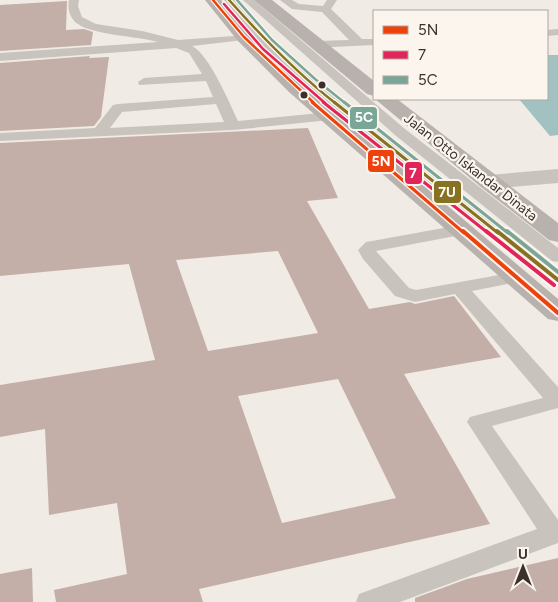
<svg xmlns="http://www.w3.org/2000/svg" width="558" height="602" font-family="Figtree,sans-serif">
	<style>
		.water { fill: #a1c2c1 }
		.building { fill: #c3afa7; fill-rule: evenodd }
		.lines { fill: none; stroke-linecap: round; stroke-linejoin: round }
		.service { fill: #c9c3be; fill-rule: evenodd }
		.minor { fill: #c9c3be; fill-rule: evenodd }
		.primary { fill: #b8b1ad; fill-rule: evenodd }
		.bus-1-far2-casing { stroke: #fbf5ee; stroke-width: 5 }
		.bus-1-far1-casing { stroke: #fbf5ee; stroke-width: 6 }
		.bus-1-casing { stroke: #fbf5ee; stroke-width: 8 }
		.bus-2-far2-casing { stroke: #fbf5ee; stroke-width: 5 }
		.bus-2-far1-casing { stroke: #fbf5ee; stroke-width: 6 }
		.bus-2-casing { stroke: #fbf5ee; stroke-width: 8 }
		.bus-3-far2-casing { stroke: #fbf5ee; stroke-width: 5 }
		.bus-3-far1-casing { stroke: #fbf5ee; stroke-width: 6 }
		.bus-3-casing { stroke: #fbf5ee; stroke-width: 8 }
		.bus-4-far2-casing { stroke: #fbf5ee; stroke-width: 5 }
		.bus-4-far1-casing { stroke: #fbf5ee; stroke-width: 6 }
		.bus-4-casing { stroke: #fbf5ee; stroke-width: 8 }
		.bus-1-far2 { stroke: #ee420d; stroke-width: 2.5 }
		.bus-1-far1 { stroke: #ee420d; stroke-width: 3 }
		.bus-1 { stroke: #ee420d; stroke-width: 4 }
		.bus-2-far2 { stroke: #e1245a; stroke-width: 2.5 }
		.bus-2-far1 { stroke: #e1245a; stroke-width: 3 }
		.bus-2 { stroke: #e1245a; stroke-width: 4 }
		.bus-3-far2 { stroke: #7aa698; stroke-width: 2.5 }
		.bus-3-far1 { stroke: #7aa698; stroke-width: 3 }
		.bus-3 { stroke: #7aa698; stroke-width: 4 }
		.bus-4-far2 { stroke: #877221; stroke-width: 2.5 }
		.bus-4-far1 { stroke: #877221; stroke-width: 3 }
		.bus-4 { stroke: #877221; stroke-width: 4 }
		.bus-dot { fill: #3b302b; stroke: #fbf5ee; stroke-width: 2 }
		.labels { text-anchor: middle; stroke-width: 4.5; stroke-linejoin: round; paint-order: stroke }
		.street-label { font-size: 14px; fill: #3b302b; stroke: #fbf5ee }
		.line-badge { stroke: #fbf5ee; stroke-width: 2 }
		.badge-label { font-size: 14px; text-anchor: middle; font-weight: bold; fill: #fff }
	</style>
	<rect width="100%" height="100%" fill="#f0ebe5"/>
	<path class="water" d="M 547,55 L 558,55 L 558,135 L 550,136 L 519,99 L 547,99 Z"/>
	<path class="building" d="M 67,1 L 66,30 L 84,29 L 93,32 L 91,45 L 0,51 L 0,5 Z
		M 90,56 L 89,58 L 109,57 L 101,117 L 94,126 L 0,131 L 0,63 Z
		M 308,128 L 338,198 L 307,201 L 369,309 L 410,302 L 415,304 L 454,296 L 501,357 L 404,374 L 490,524 L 199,589 L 203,602 L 56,602 L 54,590 L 127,574 L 117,503 L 49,515 L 45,429 L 0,437 L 0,385 L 155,360 L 129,264 L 0,276 L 0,143 ZM 278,251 L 318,333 L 208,351 L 176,260 ZM 338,379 L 396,498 L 282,523 L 238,396 Z
		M 558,558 L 558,602 L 415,602 L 415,598 L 467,579 Z
		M 32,568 L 33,602 L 0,602 L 0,574 Z"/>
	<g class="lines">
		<path class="service" d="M 69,0 L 79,0 L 78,6 L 82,17 L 96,24 L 142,31 L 178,40 L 248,35 L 250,37 L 248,39 L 244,40 L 192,46 C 209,54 230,104 238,121 L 330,112 L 337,116 L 330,120 L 233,130 L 0,141 L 0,133 L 95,128 L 113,105 L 118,104 L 213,97 L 206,81 L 139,85 L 138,82 L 144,78 L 202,74 L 189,53 L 176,48 L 0,61 L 0,53 L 158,42 C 137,36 93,35 78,24 C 70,19 67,9 69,0 ZM 216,104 L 224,122 L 110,128 L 122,112 Z
			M 224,0 L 235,0 L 272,42 L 315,81 L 558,271 L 558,285 L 552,284 L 306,87 L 264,47 Z
			M 243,0 L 254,0 L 405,129 L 558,248 L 558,262 L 552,261 L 395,135 Z
			M 280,0 L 292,0 L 299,4 L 323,6 L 327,0 L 337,0 L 331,9 L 362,39 L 374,39 L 374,45 L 312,48 L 310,45 L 312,42 L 316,41 L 349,40 L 322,12 L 292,9 Z
			M 558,29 L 558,35 L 547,36 L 547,30 Z
			M 460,225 L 466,226 L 468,230 L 466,234 L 376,251 L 409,288 L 416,290 L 516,272 L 522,273 L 525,277 L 522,281 L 472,291 L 558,387 L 558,408 L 492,426 L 558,520 L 558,543 L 400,602 L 356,602 L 359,594 L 537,529 L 467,422 L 470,417 L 543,398 L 455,294 L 415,302 L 395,296 L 363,259 L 358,250 L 366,242 L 372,241 Z"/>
		<path class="minor" d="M 558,169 L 558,183 L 489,189 L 481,187 L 478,182 L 481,177 L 489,175 Z"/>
		<path class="primary" d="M 205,0 L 221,0 L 250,33 L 303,84 L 558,299 L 558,321 L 548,319 L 289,92 L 238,41 Z
			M 254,0 L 272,0 L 374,81 L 374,96 L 367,94 Z
			M 375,99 L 397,99 L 558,223 L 558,242 L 549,240 L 481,187 Z"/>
		<defs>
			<path id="bus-1-far2" d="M 213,0 L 244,37 L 314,103"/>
			<path id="bus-1-far1" d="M 312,102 L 464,233"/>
			<path id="bus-1" d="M 463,231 L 558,313"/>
			<path id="bus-2-far2" d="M 224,4 L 263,49 L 325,103"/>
			<path id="bus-2-far1" d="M 323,102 L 488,233"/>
			<path id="bus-2" d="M 486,231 L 554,285"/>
			<path id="bus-3-far2" d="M 237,0 L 272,40 L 315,79 L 345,103"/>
			<path id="bus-3-far1" d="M 344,102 L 508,233"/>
			<path id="bus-3" d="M 507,231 L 558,272"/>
			<path id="bus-4-far2" d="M 229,0 C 262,37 296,72 335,103"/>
			<path id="bus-4-far1" d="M 334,102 L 498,233"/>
			<path id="bus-4" d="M 497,231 L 558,280"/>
		</defs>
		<use href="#bus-1-far2" class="bus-1-far2-casing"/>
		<use href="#bus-1-far1" class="bus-1-far1-casing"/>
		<use href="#bus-1" class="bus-1-casing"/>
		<use href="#bus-2-far2" class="bus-2-far2-casing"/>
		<use href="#bus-2-far1" class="bus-2-far1-casing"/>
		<use href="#bus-2" class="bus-2-casing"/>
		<use href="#bus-3-far2" class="bus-3-far2-casing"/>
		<use href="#bus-3-far1" class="bus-3-far1-casing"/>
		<use href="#bus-3" class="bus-3-casing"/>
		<use href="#bus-4-far2" class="bus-4-far2-casing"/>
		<use href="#bus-4-far1" class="bus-4-far1-casing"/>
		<use href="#bus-4" class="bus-4-casing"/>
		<use href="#bus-1-far2" class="bus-1-far2"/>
		<use href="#bus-1-far1" class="bus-1-far1"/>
		<use href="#bus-1" class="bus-1"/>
		<use href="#bus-2-far2" class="bus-2-far2"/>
		<use href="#bus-2-far1" class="bus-2-far1"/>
		<use href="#bus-2" class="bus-2"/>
		<use href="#bus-3-far2" class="bus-3-far2"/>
		<use href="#bus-3-far1" class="bus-3-far1"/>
		<use href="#bus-3" class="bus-3"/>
		<use href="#bus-4-far2" class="bus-4-far2"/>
		<use href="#bus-4-far1" class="bus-4-far1"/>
		<use href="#bus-4" class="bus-4"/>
	</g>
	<g class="bus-dot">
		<circle cx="322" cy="85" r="4.5"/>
		<circle cx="304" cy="95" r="4.5"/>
	</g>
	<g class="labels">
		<g class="street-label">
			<text transform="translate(471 167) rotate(38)" y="5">Jalan Otto Iskandar Dinata</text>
		</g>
	</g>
	<g class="line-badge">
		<rect x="349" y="106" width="29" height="24" rx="5" fill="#7aa698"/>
		<rect x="367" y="149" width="28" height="24" rx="5" fill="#ee420d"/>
		<rect x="404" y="161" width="19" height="24" rx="5" fill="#e1245a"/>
		<rect x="433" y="180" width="29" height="24" rx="5" fill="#877221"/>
	</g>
	<g class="badge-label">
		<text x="364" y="122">5C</text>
		<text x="381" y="166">5N</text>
		<text x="413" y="178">7</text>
		<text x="447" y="197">7U</text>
	</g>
	<rect x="373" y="10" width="175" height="90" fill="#fbf5ee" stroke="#aea6a0"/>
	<rect x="383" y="26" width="25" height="8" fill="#ee420d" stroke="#aea6a0"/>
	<text x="418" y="35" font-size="15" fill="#3b302b">5N</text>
	<rect x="383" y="51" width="25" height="8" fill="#e1245a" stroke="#aea6a0"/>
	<text x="418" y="60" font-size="15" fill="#3b302b">7</text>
	<rect x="383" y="76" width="25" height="8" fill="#7aa698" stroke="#aea6a0"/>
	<text x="418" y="85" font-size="15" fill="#3b302b">5C</text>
	<g transform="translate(523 567)" stroke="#fbf5ee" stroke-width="4" paint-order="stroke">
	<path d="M0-4L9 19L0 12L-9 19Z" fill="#3b302b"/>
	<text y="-8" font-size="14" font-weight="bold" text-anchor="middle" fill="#3b302b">U</text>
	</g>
</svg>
